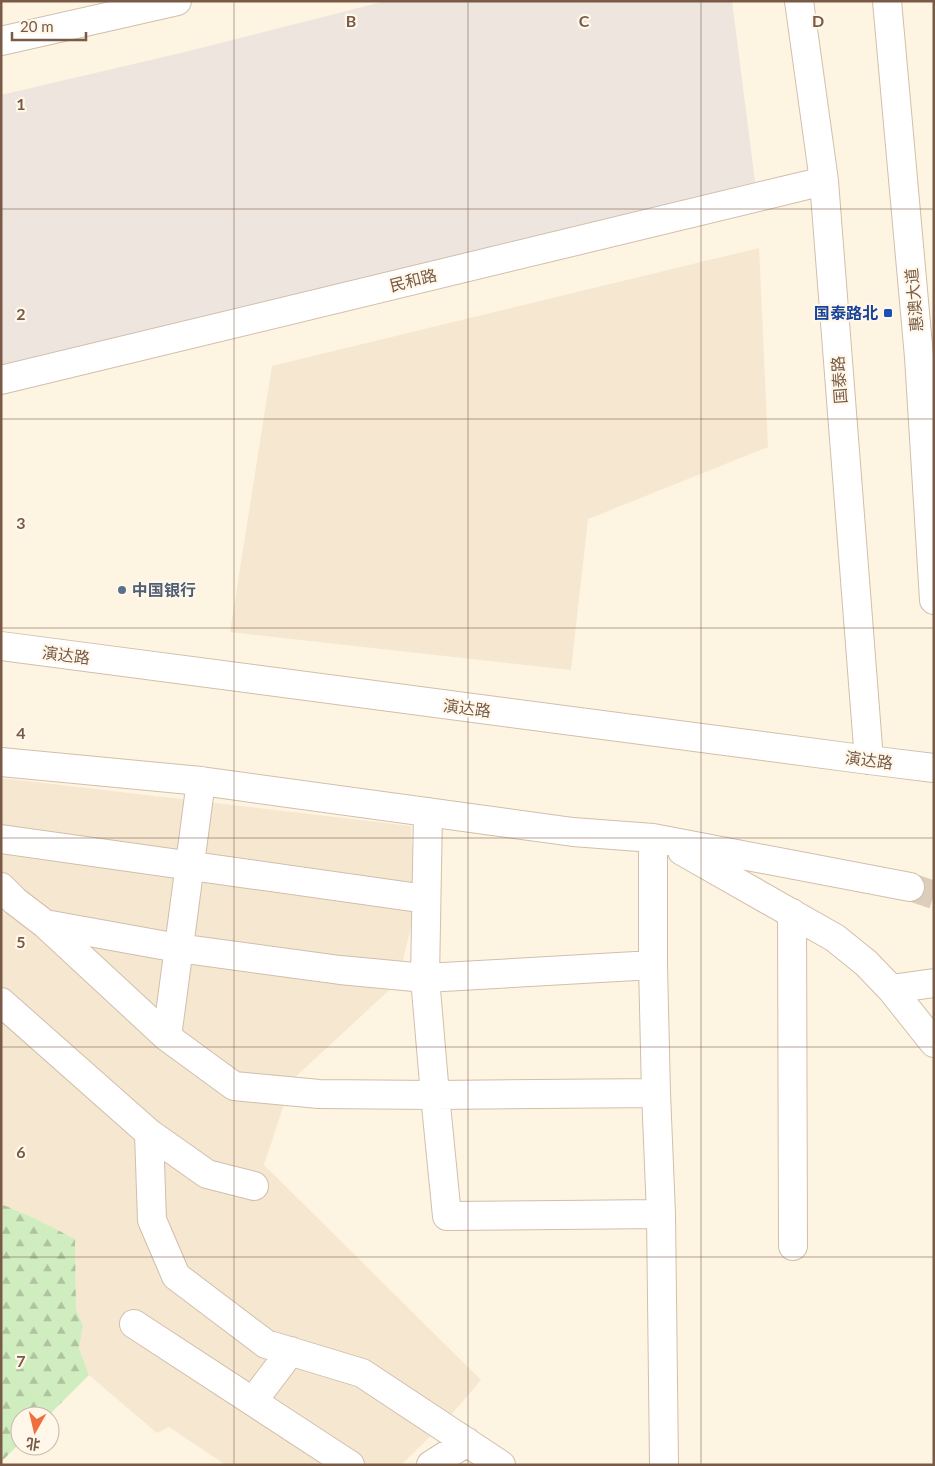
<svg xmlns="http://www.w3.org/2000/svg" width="935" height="1466" font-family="Lato,'Noto Sans SC',sans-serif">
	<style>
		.residential { fill: #f6e7d0 }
		.industrial { fill: #ede5de }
		.forest { fill: url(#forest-firs) }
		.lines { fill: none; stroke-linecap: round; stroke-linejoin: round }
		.minor-tunnel { stroke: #dccebb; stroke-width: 28; stroke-dasharray: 28 14; stroke-linecap: butt }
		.minor-casing { stroke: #d2beab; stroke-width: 30 }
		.minor { stroke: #fff; stroke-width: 28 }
		.grid { fill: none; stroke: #785a47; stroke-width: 1; stroke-opacity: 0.55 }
		.transit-dot { fill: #1a4fb4; stroke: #fff8ea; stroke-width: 2 }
		.service-dot { fill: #5c6f8a; stroke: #fff8ea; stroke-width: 2 }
		.labels { text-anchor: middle; stroke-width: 4.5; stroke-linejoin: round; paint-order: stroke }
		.street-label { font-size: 16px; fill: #785a47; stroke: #fff8ea }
		.transit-label { font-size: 16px; font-weight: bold; fill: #164399; stroke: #fff8ea; text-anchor: end }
		.service-label { font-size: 16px; font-weight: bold; fill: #4e5e75; stroke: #fff8ea; text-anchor: start }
		.grid-label { font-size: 16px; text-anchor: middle; font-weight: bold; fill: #785a47; stroke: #fff8ea; stroke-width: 4.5; stroke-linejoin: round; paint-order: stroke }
	</style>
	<defs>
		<pattern id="forest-firs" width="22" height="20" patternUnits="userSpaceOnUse" patternTransform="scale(1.25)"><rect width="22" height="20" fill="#d0edc0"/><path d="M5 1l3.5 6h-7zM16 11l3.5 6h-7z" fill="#aec39e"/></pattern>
	</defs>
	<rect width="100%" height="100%" fill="#fef4e2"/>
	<path class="residential" d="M 759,248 L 768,447 L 588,519 L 571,670 L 230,632 L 272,366 Z
		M 1,778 L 411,826 L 415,909 L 398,982 L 292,1080 L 264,1165 L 481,1380 L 445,1422 L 401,1465 L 226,1465 L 169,1427 L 157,1433 L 89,1375 L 79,1348 L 83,1326 L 76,1309 L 75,1239 L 32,1217 L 1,1204 Z"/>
	<path class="industrial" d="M 386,1 L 732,1 L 755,182 L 491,248 L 1,374 L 1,95 L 185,52 Z"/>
	<path class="forest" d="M 1,1204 L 32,1217 L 75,1239 L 76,1309 L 83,1326 L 79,1348 L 89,1375 L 48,1416 L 20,1416 L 20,1443 L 1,1462 Z"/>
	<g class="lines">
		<path class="minor-tunnel" d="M 910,887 L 934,895"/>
		<defs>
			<path id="minor" d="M 799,1 L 824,181 L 869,760
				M 887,1 L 919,357 L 934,600
				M 1,41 L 177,1
				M 1,380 L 824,181
				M 1,646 L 869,760 L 934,768
				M 1,762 L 201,781 L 573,832 L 653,838 L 910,887
				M 428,812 L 425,978 L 653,965
				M 653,838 L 653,965 L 656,1093 L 661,1214 L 664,1465
				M 1,839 L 426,899
				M 682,851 L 835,938 L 866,963 L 891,989 L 934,1043
				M 1,887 L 15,901 L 45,924
				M 792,913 L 793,1246
				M 891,989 L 934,983
				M 1,1002 L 149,1133 L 152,1220 L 176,1276 L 266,1344 L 362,1373 L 501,1465
				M 167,1037 L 234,1086 L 319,1094 L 435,1095 L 425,978 L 340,970 L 178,948 L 45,924 L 167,1037 L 201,781
				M 656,1093 L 435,1095 L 447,1216 L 661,1214
				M 149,1133 L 207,1174 L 254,1186
				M 134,1324 L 350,1465
				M 253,1401 L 291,1351
				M 431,1465 L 467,1442"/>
		</defs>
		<use href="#minor" class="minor-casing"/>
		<use href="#minor" class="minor"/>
	</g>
	<path class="grid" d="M 234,1 L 234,1465M 468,1 L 468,1465M 701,1 L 701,1465M 1,209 L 934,209M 1,419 L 934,419M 1,628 L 934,628M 1,838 L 934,838M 1,1047 L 934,1047M 1,1257 L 934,1257"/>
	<rect class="transit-dot" x="883" y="308" width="10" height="10" rx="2.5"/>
	<circle class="service-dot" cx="122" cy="590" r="5"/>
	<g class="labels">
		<g class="street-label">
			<text transform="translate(413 280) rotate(-14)" y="6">民和路</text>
			<text transform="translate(914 300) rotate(-95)" y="6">惠澳大道</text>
			<text transform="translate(839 380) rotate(-94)" y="6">国泰路</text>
			<text transform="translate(66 655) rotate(7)" y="6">演达路</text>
			<text transform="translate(467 708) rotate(7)" y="6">演达路</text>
			<text transform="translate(869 760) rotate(7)" y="6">演达路</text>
		</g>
		<g class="transit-label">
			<text x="878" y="319">国泰路北</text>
		</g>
		<g class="service-label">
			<text x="132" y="596">中国银行</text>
		</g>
	</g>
	<g class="grid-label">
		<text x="351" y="27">B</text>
		<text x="584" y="27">C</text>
		<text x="818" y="27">D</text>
		<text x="21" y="110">1</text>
		<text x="21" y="320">2</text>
		<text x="21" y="529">3</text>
		<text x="21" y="739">4</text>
		<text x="21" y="948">5</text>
		<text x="21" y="1158">6</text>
		<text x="21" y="1367">7</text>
	</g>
	<rect width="935" height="1466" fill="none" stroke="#785a47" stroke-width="5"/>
	<g transform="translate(35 1431) rotate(188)"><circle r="24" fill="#fff8ea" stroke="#c9b9a9"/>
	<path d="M0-4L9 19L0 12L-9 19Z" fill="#f16e3e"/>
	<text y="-8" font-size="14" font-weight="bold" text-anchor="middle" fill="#785a47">北</text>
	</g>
	<path d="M12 32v8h74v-8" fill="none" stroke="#785a47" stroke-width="2.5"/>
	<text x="20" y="32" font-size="15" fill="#785a47" stroke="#fff8ea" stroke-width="4" paint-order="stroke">20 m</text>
</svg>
